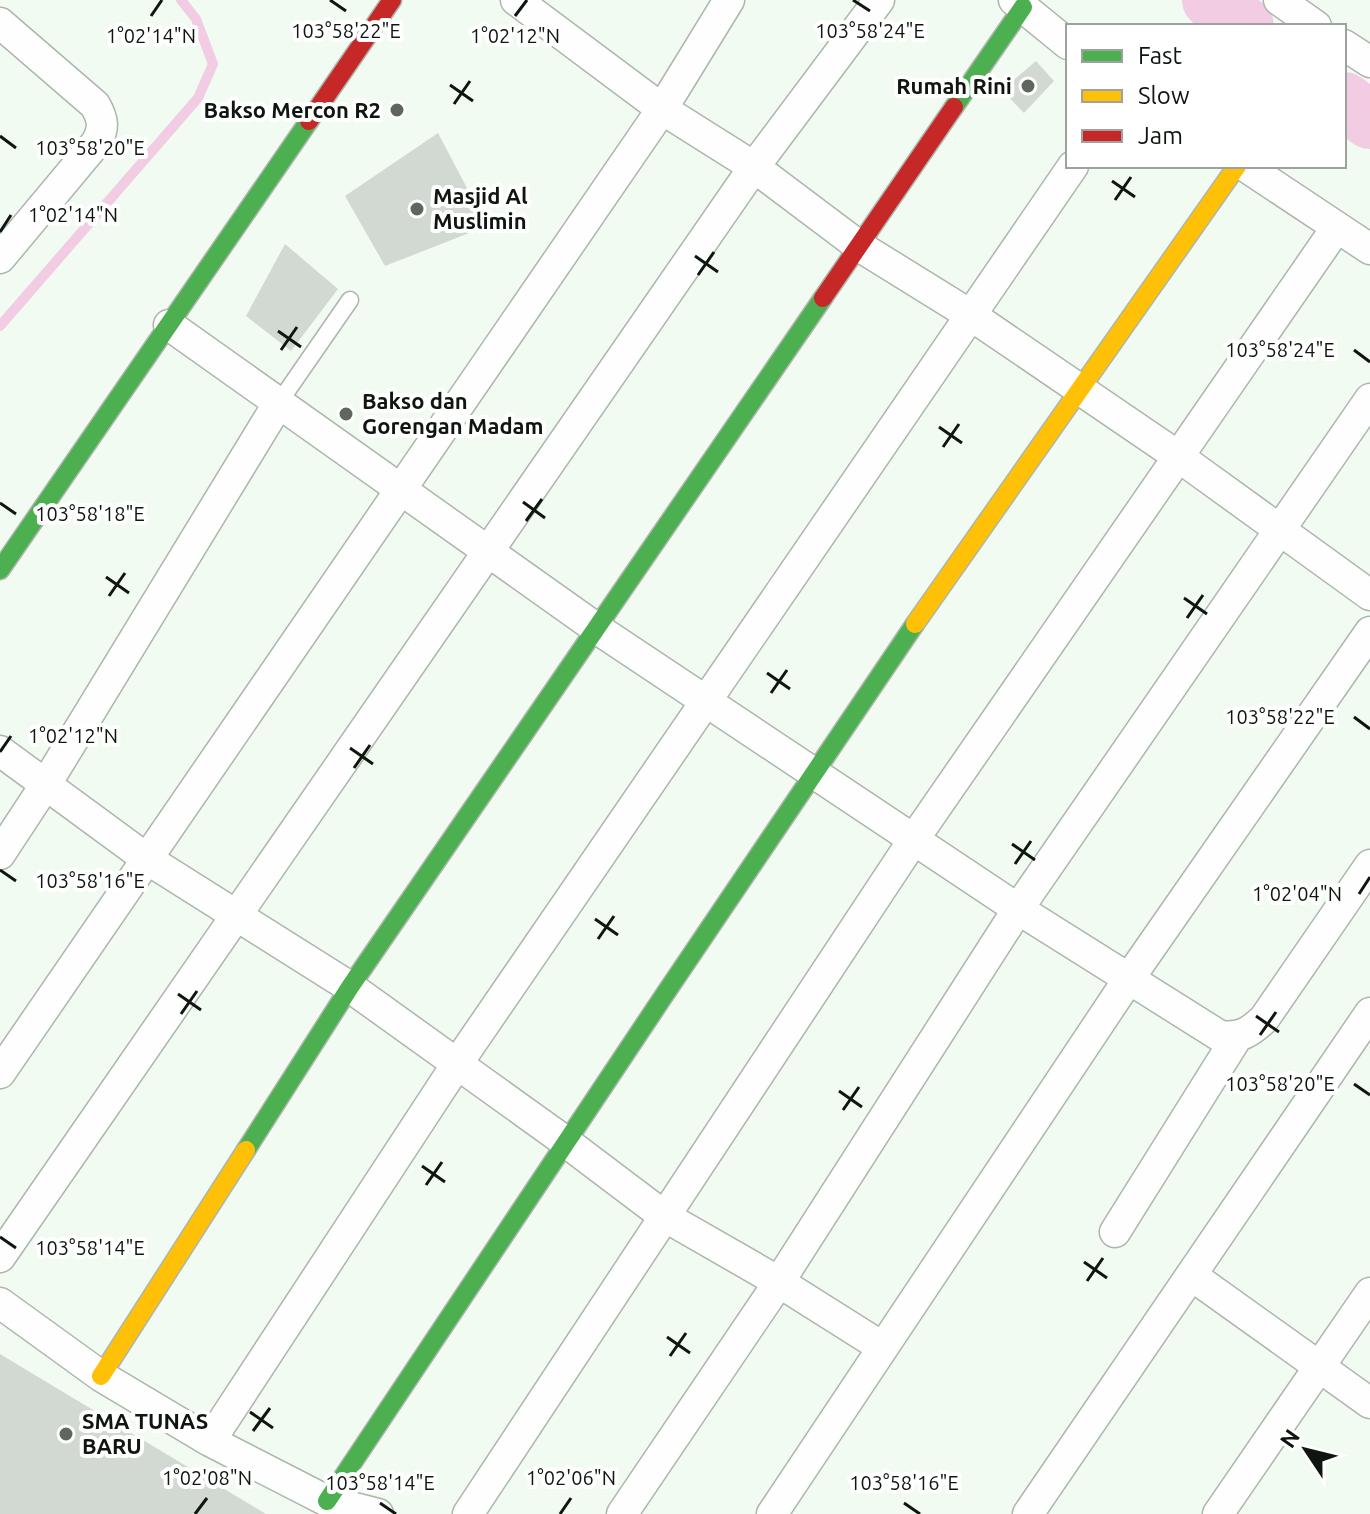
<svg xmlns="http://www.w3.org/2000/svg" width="1370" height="1514" font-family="Ubuntu,sans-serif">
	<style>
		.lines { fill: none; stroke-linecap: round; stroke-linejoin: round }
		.stream { stroke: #f2cce3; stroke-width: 10 }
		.river { stroke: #f2cce3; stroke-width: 58 }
		.building { fill: #d2d9d2 }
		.lane-casing { stroke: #adb5ad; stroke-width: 19 }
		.street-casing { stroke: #adb5ad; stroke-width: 33 }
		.fast-casing { stroke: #adb5ad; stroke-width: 21 }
		.slow-casing { stroke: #adb5ad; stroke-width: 21 }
		.jam-casing { stroke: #adb5ad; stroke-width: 21 }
		.lane { stroke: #fdfefd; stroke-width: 16 }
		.street { stroke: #fdfefd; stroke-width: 30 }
		.fast { stroke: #4caf50; stroke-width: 18 }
		.slow { stroke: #ffc107; stroke-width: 18 }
		.jam { stroke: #c62828; stroke-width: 18 }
		.ticks { fill: none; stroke: #0f150f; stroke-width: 3 }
		.poi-dot { fill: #5e665e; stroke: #fff; stroke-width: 3 }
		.labels { text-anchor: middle; stroke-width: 8; stroke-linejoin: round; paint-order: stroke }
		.poi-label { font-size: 22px; font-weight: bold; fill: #0f150f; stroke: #fff; text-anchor: start }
		.ticks-label { font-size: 20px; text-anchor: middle; fill: #0f150f; stroke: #fff; stroke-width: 8; stroke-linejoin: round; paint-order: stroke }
	</style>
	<rect width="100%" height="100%" fill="#f1fbf1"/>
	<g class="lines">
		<path class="stream" d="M 0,326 L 198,98 L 213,64 L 196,19 L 181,0"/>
		<path class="river" d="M 1211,0 L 1245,26
			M 1344,101 L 1370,120"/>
	</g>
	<path class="building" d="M 1036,61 L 1054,81 L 1024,113 L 1002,90 Z
		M 438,133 L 487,226 L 385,266 L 345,196 Z
		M 285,244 L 338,289 L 291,351 L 246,316 Z
		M 0,1354 L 266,1514 L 0,1514 Z"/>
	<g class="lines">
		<defs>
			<path id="lane" d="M 278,404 L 350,300"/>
			<path id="street" d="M 516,0 L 662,109 L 754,167 L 859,246 L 972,316 L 1179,457 L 1370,595
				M 1014,0 L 1068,44
				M 1279,0 L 1316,26
				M 0,23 L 95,105 C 103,119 105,128 96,143 L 0,258
				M 1344,45 L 1370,62
				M 1245,166 L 1370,249
				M 169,325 L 596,628 L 1018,909 L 1220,1036 C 1241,1038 1249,1033 1264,1019 L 1370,865
				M 0,751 L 147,859 L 350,987 L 566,1142 L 664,1216 L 779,1282 L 882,1347
				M 0,854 L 46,784 L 278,404
				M 0,1073 L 662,109 L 729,0
				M 1115,1232 L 1237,1037
				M 0,1257 L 754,167 L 879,0
				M 1191,1275 L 1370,1403
				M 0,1303 L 101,1376 L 210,1441 L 327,1501 L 378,1514
				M 210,1441 L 457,1064 L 1073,166
				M 468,1514 L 914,839 L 1337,227
				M 622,1514 L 779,1282 L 1018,909 L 1370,399
				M 772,1514 L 1128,980 L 1370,632
				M 1028,1514 L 1370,1013
				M 1218,1514 L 1370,1293"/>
			<path id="fast" d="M 954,107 L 1023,7
				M 0,570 L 309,121
				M 246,1150 L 350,987 L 823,298
				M 327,1501 L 663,997 L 915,624"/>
			<path id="slow" d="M 915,624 L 1237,166
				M 101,1376 L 246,1150"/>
			<path id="jam" d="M 309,121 L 392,0
				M 823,298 L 954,107"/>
		</defs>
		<use href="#lane" class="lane-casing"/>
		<use href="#street" class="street-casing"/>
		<use href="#fast" class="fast-casing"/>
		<use href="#slow" class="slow-casing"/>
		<use href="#jam" class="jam-casing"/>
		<use href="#lane" class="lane"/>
		<use href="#street" class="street"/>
		<use href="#fast" class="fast"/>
		<use href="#slow" class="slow"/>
		<use href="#jam" class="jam"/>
	</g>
	<path class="ticks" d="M 330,0 L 346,11M 853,0 L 870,11M 151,16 L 162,0M 515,16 L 527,0M 450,85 L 473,101M 454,104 L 470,81M 0,136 L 16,148M 1112,181 L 1135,197M 1115,200 L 1131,177M 0,232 L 11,215M 695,256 L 718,272M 698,275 L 714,252M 278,331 L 301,347M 281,350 L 297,327M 1354,350 L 1370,362M 939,427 L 962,443M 943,447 L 959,424M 523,502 L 545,518M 0,503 L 16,514M 526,521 L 542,499M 106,577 L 129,593M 109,596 L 125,573M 1184,598 L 1207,614M 1187,618 L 1203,595M 767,673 L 790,689M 771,693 L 787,670M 1354,717 L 1370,729M 350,748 L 373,764M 0,752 L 11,736M 354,768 L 370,745M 1012,844 L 1035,860M 1015,864 L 1031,841M 0,870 L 16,881M 1359,894 L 1370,877M 595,919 L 618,935M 598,939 L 614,916M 178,994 L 201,1010M 181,1014 L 197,991M 1256,1016 L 1279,1032M 1260,1035 L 1276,1012M 1354,1084 L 1370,1095M 839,1091 L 862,1107M 843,1110 L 859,1087M 422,1166 L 445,1182M 426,1185 L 442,1162M 0,1237 L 16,1248M 1084,1262 L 1107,1278M 1087,1281 L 1103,1258M 667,1337 L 690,1353M 670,1356 L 686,1333M 250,1412 L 273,1428M 253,1431 L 270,1408M 380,1503 L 396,1514M 904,1503 L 920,1514M 195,1514 L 207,1498M 560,1514 L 571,1498"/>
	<g class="poi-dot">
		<circle cx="1028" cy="86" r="8"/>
		<circle cx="397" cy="110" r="8"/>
		<circle cx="417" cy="209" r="8"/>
		<circle cx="346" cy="414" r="8"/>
		<circle cx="66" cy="1434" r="8"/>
	</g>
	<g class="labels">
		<g class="poi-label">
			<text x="1012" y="94" text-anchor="end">Rumah Rini</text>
			<text x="381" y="118" text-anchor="end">Bakso Mercon R2</text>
			<text x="433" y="204">Masjid Al<tspan x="433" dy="25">Muslimin</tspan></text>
			<text x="362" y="409">Bakso dan<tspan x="362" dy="25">Gorengan Madam</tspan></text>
			<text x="82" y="1429">SMA TUNAS<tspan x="82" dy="25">BARU</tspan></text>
		</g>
	</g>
	<g class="ticks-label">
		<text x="346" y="38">103°58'22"E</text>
		<text x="870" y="38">103°58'24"E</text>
		<text x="151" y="43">1°02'14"N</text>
		<text x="515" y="43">1°02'12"N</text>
		<text x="90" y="155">103°58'20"E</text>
		<text x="73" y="222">1°02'14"N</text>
		<text x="1280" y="357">103°58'24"E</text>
		<text x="90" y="521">103°58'18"E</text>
		<text x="1280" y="724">103°58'22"E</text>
		<text x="73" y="743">1°02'12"N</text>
		<text x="90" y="888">103°58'16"E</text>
		<text x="1297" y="901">1°02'04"N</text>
		<text x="1280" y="1091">103°58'20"E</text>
		<text x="90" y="1255">103°58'14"E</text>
		<text x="207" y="1485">1°02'08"N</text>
		<text x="571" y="1485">1°02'06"N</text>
		<text x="380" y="1490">103°58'14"E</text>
		<text x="904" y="1490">103°58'16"E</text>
	</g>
	<rect x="1066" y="24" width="280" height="144" fill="#ffffff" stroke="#9fa19f" stroke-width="2"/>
	<rect x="1082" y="50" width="40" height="12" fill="#4caf50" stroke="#9fa19f" stroke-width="2"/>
	<text x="1138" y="64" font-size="24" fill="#0f150f">Fast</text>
	<rect x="1082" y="90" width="40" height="12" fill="#ffc107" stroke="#9fa19f" stroke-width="2"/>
	<text x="1138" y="104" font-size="24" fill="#0f150f">Slow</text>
	<rect x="1082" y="130" width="40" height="12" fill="#c62828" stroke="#9fa19f" stroke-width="2"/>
	<text x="1138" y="144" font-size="24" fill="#0f150f">Jam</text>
	<g transform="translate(1306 1450) rotate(305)" stroke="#ffffff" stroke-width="6" paint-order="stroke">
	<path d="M0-6L14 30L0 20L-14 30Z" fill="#0f150f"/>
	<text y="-12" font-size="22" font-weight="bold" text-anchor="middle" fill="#0f150f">N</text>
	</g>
</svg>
